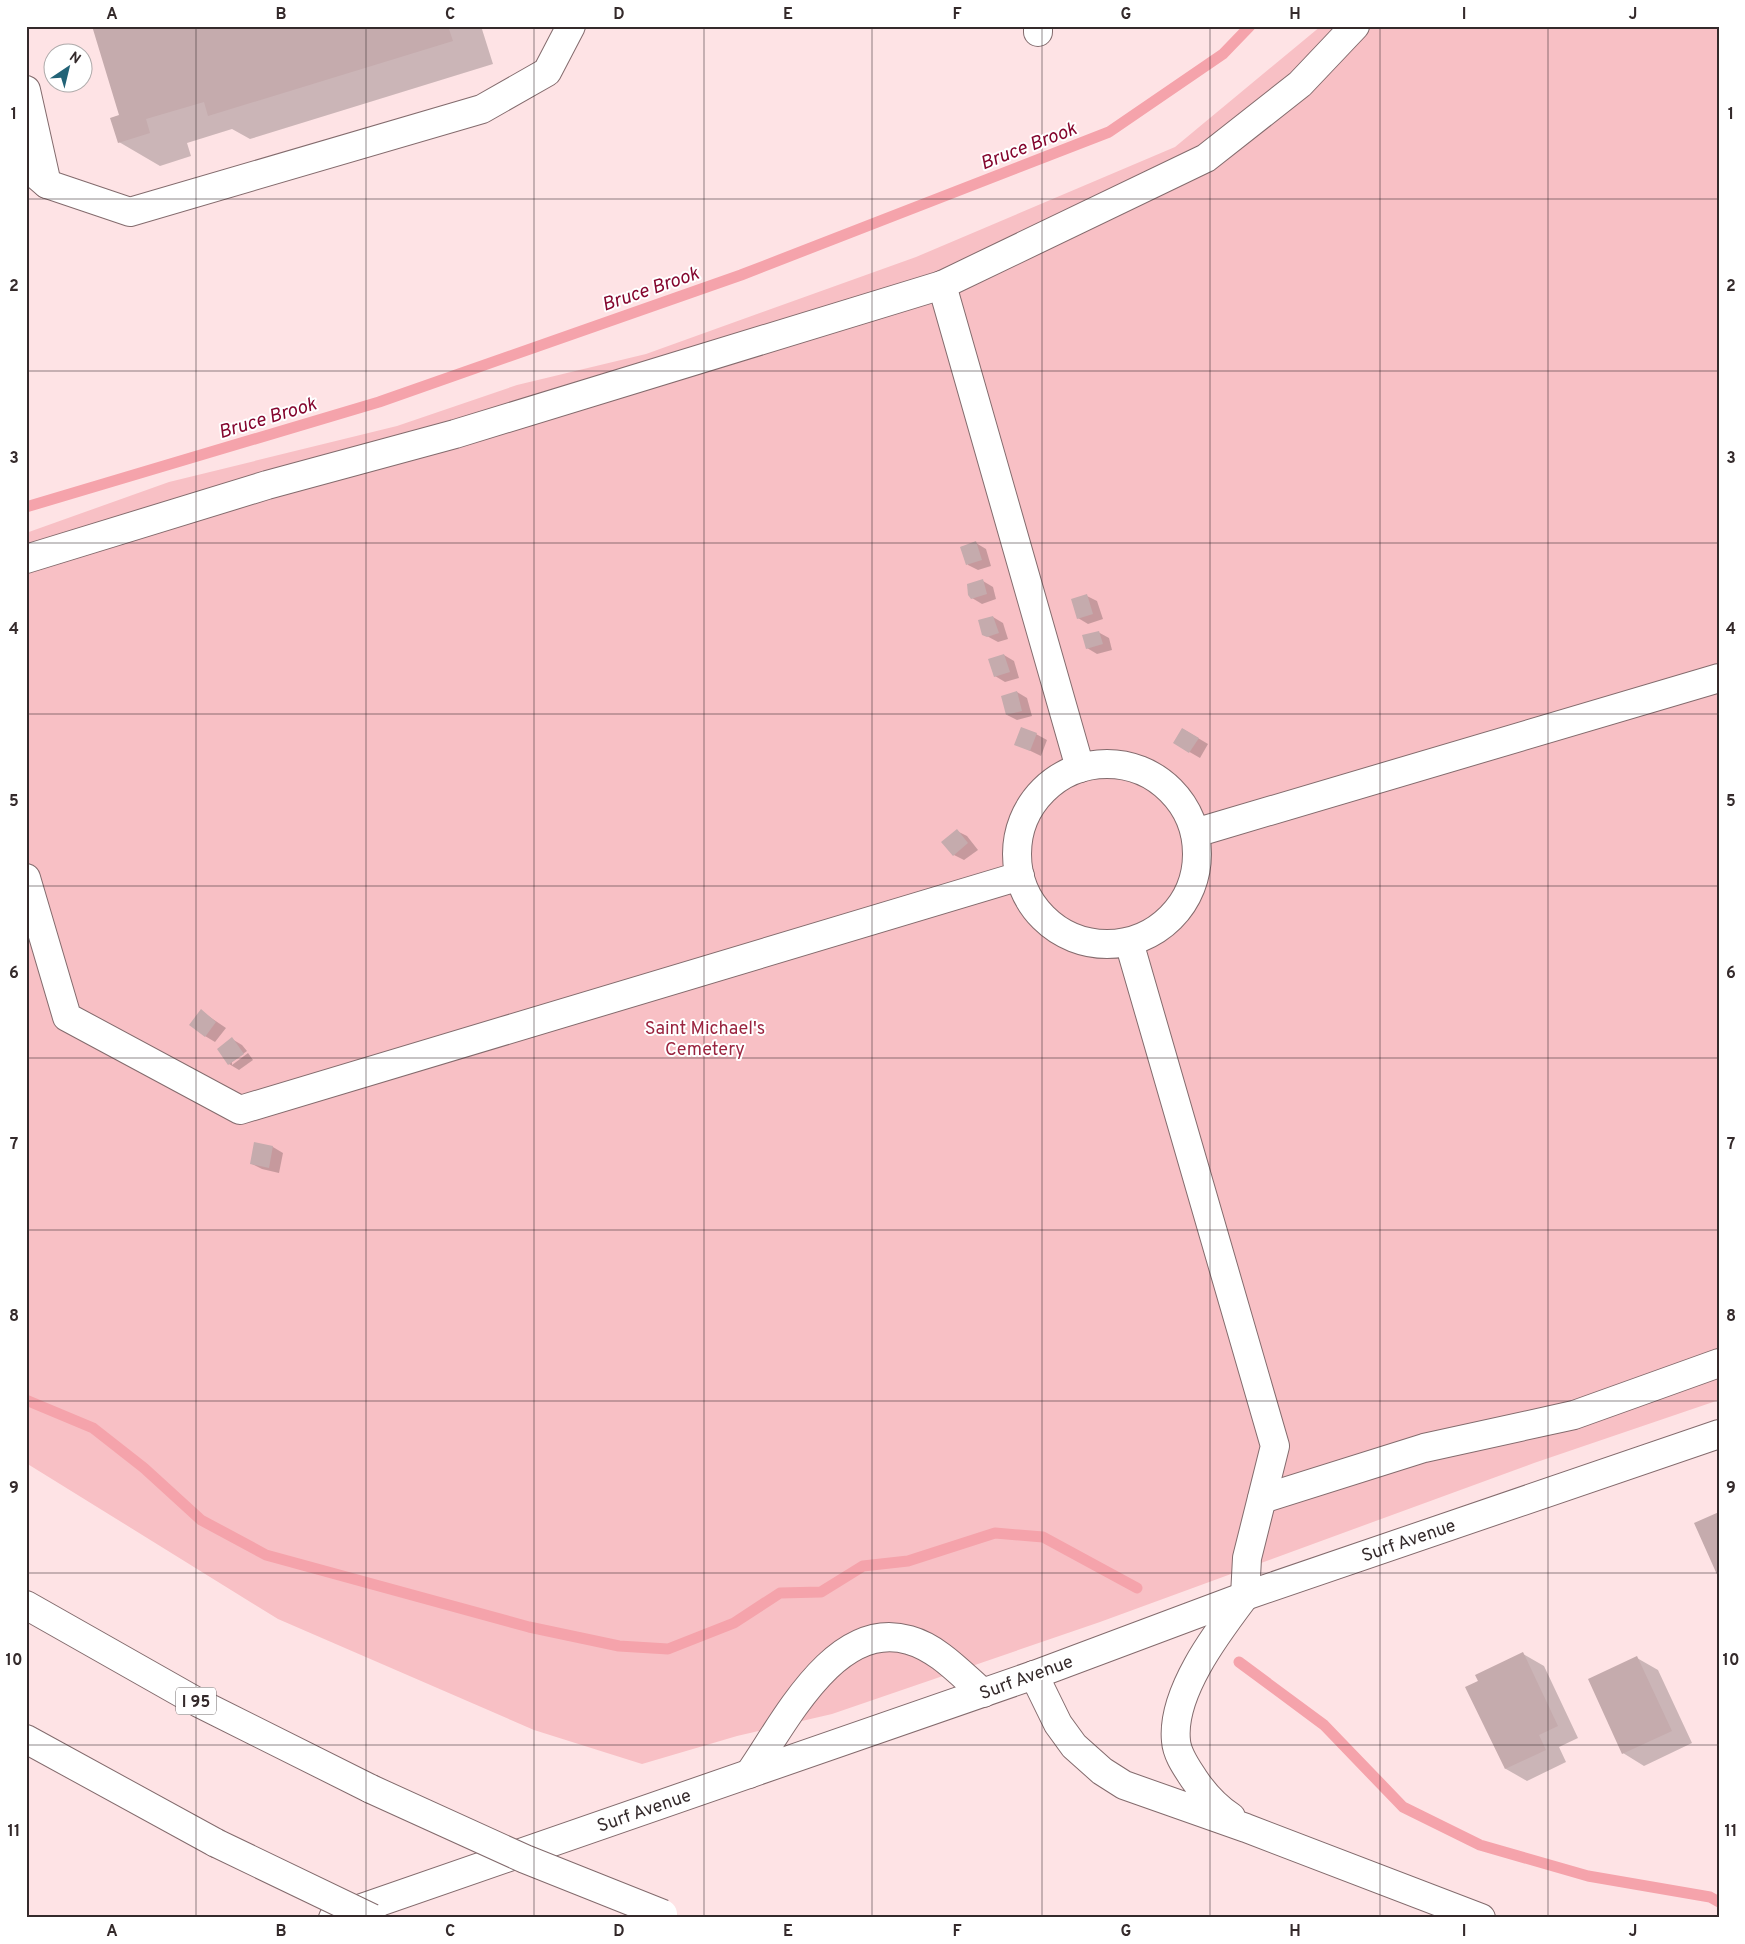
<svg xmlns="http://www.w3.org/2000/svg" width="1745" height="1944" font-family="Overpass,sans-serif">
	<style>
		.green { fill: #f8c0c5 }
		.shadow { fill: #0003 }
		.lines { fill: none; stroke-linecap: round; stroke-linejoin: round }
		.stream { stroke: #f5a3ab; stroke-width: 11 }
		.building { fill: #c5abad }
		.minor-casing { stroke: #836b6d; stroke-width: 30 }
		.major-casing { stroke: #836b6d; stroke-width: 30 }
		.highway-casing { stroke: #836b6d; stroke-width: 30 }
		.minor { stroke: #fff; stroke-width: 28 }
		.major { stroke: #fff; stroke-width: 28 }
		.highway { stroke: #fff; stroke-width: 28 }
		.highway-bridge-casing { stroke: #836b6d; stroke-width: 30; stroke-linecap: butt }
		.highway-bridge { stroke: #fff; stroke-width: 28 }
		.grid { fill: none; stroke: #342a2b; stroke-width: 1; stroke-opacity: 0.55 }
		.labels { text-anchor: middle; stroke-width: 4; stroke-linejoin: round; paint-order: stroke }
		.shield { fill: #fff; stroke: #716a6b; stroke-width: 1 }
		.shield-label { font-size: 16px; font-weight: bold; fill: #342a2b }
		.park-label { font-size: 18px; fill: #9a243f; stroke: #fff }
		.street-label { font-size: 18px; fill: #342a2b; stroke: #fff }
		.water-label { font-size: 19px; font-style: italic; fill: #84062e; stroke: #fff }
		.neatline { fill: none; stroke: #342a2b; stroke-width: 2 }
		.grid-label { font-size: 16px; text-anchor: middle; font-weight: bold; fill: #342a2b }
	</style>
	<rect width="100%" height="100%" fill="#fee3e5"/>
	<path class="green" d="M 1321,26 L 1719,26 L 1719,1400 L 1534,1463 L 1100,1622 L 832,1714 L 737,1736 L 642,1764 L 534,1730 L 278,1619 L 26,1463 L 26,533 L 169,482 L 397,426 L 517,385 L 646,354 L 916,257 L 1175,147 Z"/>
	<path class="shadow" d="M 93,26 L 481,26 L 493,64 L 250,139 L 232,129 L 187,143 L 191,156 L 160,166 L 119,142 L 121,115 Z
		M 976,543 L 986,549 L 991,566 L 978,570 L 968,565 L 961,547 Z
		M 983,581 L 993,587 L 996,599 L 982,604 L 972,598 Z
		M 1087,596 L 1097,601 L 1103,619 L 1088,624 L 1078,618 Z
		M 993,617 L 1003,623 L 1008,639 L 998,642 L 983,634 Z
		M 1098,632 L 1109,638 L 1112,650 L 1097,654 L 1087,648 Z
		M 1004,655 L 1014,661 L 1019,678 L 1005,682 L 995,676 Z
		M 1017,692 L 1027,698 L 1032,716 L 1017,720 L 1007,715 Z
		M 1183,729 L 1208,744 L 1200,758 L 1174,743 Z
		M 1036,734 L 1047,740 L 1041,756 L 1016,744 Z
		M 957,831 L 967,836 L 978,850 L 964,860 L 954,855 Z
		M 201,1011 L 226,1028 L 215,1042 L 205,1036 Z
		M 232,1039 L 242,1045 L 247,1051 L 232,1062 L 232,1065 L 248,1053 L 253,1060 L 239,1070 L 229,1064 L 218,1049 Z
		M 255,1144 L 273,1147 L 283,1153 L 279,1173 L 262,1169 L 252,1164 Z
		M 1523,1654 L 1544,1666 L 1578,1738 L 1559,1747 L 1566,1762 L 1527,1781 L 1506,1769 L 1467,1688 Z
		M 1637,1658 L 1658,1670 L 1692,1743 L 1644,1766 L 1623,1753 Z"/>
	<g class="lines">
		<path class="stream" d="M 26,507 L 379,402 L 741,275 L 1109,132 L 1223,54 L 1250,26
			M 26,1400 L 93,1428 L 144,1468 L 201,1520 L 266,1555 L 529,1627 L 619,1646 L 668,1649 L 734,1623 L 780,1593 L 821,1592 L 863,1566 L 908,1561 L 995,1533 L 1043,1537 L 1137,1588
			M 1239,1662 L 1324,1725 L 1403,1807 L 1480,1845 L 1588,1876 L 1710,1897 L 1719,1902"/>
	</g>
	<path class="building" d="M 92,26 L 448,26 L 453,41 L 208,116 L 204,102 L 146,119 L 150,133 L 118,143 L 110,118 L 119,115 Z
		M 976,541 L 982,560 L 966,565 L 960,547 Z
		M 983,579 L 987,594 L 971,599 L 968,595 L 967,584 Z
		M 1087,594 L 1093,614 L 1077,619 L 1071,599 Z
		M 993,616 L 999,633 L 987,637 L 982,635 L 978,620 Z
		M 1099,631 L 1103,644 L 1086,649 L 1082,635 Z
		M 1004,654 L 1010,672 L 994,677 L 988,659 Z
		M 1017,691 L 1022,711 L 1006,715 L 1001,696 Z
		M 1021,727 L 1037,733 L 1030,751 L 1014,745 Z
		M 1182,728 L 1199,738 L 1189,753 L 1173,743 Z
		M 957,829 L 968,843 L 953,856 L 941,842 Z
		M 201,1009 L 216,1022 L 205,1037 L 189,1025 Z
		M 232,1037 L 244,1054 L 228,1065 L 217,1049 Z
		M 254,1142 L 273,1146 L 269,1168 L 250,1164 Z
		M 1719,1512 L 1719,1579 L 1694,1523 Z
		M 1523,1652 L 1558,1726 L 1539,1735 L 1546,1750 L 1505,1769 L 1465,1687 L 1478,1681 L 1475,1675 Z
		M 1637,1656 L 1672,1731 L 1622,1754 L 1588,1679 Z"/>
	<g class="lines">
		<defs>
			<g id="minor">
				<path d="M 1038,32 L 1038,26"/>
				<path d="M 26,90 L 47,184"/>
				<path d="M 26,166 L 47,184 L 130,212 L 482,109 L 547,72 L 571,26"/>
				<path d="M 942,285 L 1080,768"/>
				<path d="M 26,559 L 267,485 L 455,434 L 942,285 L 1206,158 L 1300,84 L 1355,26"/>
				<circle cx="1107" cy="854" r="90"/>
				<path d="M 1195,833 L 1719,678"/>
				<path d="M 26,878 L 67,1017 L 240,1110 L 1020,876"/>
				<path d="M 1129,942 L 1275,1446 L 1247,1558 L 1245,1596"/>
				<path d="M 1262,1499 L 1424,1448 L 1574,1415 L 1719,1363"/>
				<path id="s1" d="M 1034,1675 L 1245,1596 L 1719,1434"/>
				<path d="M 749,1774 C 784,1724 835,1618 909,1640 C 938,1648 961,1674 983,1693"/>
			</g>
			<g id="major">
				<path id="s2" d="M 333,1918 L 1034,1675"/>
			</g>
			<path id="highway" d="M 26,1605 L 199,1703 L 371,1789
				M 1034,1675 L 1058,1724 L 1074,1746 L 1102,1771 L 1124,1785 L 1246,1828 L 1481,1918
				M 26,1739 L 216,1843
				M 1231,1817 C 1216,1807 1204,1794 1194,1779 C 1187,1768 1177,1755 1176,1741 C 1171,1693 1217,1633 1245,1596"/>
		</defs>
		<use href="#minor" class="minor-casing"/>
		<use href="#major" class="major-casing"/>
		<use href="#highway" class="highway-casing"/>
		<use href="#minor" class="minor"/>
		<use href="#major" class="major"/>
		<use href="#highway" class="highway"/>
		<defs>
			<path id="highway-bridge" d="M 371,1789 L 525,1859 L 663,1914
				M 216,1843 L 372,1918"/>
		</defs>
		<use href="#highway-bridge" class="highway-bridge-casing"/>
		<use href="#highway-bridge" class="highway-bridge"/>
	</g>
	<path class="grid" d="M 196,26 L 196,1918M 366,26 L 366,1918M 534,26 L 534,1918M 704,26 L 704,1918M 872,26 L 872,1918M 1042,26 L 1042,1918M 1210,26 L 1210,1918M 1380,26 L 1380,1918M 1548,26 L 1548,1918M 26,199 L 1719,199M 26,371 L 1719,371M 26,543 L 1719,543M 26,714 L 1719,714M 26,886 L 1719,886M 26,1058 L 1719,1058M 26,1230 L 1719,1230M 26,1401 L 1719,1401M 26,1573 L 1719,1573M 26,1745 L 1719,1745"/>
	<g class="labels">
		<rect class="shield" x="176" y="1687.5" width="40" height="27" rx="4"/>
		<g class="shield-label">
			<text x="196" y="1707">I 95</text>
		</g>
		<g class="park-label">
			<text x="705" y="1034">Saint Michael's<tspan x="705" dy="21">Cemetery</tspan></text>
		</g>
		<g class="street-label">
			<text dy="6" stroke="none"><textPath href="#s1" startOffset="398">Surf Avenue</textPath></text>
			<text transform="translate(1026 1677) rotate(-20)" y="6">Surf Avenue</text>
			<text dy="6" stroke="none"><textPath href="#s2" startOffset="329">Surf Avenue</textPath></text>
		</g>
		<g class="water-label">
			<text transform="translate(1028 145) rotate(-21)" y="7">Bruce Brook</text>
			<text transform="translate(650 288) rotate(-19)" y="7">Bruce Brook</text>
			<text transform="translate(267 417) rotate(-17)" y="7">Bruce Brook</text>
		</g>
	</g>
	<rect width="1745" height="1944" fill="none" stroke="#ffffff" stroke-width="55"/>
	<g transform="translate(68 68) rotate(35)"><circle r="24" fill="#ffffff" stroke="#aeaaaa"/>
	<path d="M0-4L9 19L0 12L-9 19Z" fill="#226377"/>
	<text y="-8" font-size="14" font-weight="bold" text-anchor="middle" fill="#342a2b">N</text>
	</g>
	<rect x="28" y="28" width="1690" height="1888" class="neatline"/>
	<g class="grid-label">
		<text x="112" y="19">A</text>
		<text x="281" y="19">B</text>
		<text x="450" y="19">C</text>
		<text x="619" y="19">D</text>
		<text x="788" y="19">E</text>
		<text x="957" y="19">F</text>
		<text x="1126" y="19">G</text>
		<text x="1295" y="19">H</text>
		<text x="1464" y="19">I</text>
		<text x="1633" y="19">J</text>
		<text x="14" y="119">1</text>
		<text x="1731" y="119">1</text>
		<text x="14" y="291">2</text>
		<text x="1731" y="291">2</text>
		<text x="14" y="463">3</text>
		<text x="1731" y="463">3</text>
		<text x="14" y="634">4</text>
		<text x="1731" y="634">4</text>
		<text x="14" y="806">5</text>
		<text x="1731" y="806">5</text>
		<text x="14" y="978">6</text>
		<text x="1731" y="978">6</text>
		<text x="14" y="1149">7</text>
		<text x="1731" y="1149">7</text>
		<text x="14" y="1321">8</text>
		<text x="1731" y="1321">8</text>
		<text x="14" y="1493">9</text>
		<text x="1731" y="1493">9</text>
		<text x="14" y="1665">10</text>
		<text x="1731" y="1665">10</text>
		<text x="14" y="1836">11</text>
		<text x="1731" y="1836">11</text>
		<text x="112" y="1936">A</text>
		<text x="281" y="1936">B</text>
		<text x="450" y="1936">C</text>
		<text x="619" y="1936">D</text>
		<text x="788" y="1936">E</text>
		<text x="957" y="1936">F</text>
		<text x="1126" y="1936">G</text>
		<text x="1295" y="1936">H</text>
		<text x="1464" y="1936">I</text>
		<text x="1633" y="1936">J</text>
	</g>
</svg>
